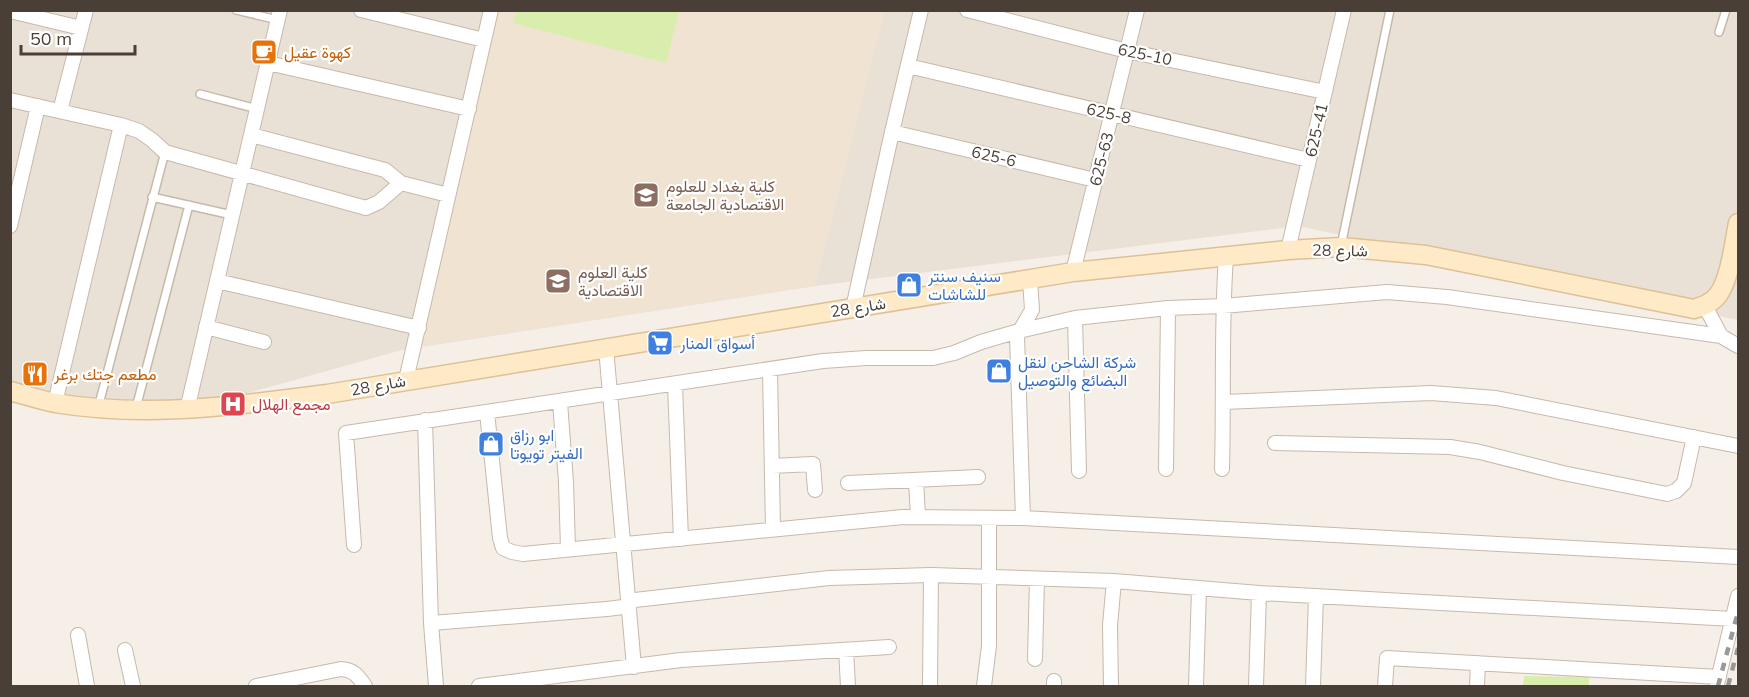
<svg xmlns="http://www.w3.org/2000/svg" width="1749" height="697" font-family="Mulish,Vazirmatn,sans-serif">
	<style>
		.residential { fill: #eae1d6 }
		.education { fill: #f0e3d1 }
		.green { fill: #d9edad }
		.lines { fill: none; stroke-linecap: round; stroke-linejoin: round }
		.lane-casing { stroke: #c5b9ac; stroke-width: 10 }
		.street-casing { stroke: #c5b9ac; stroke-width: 16 }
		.secondary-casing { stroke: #ddc096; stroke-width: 21 }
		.lane { stroke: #fff; stroke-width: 7 }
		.street { stroke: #fff; stroke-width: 14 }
		.secondary { stroke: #ffeac8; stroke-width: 18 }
		.rail { stroke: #989898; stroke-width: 4.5; stroke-dasharray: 8 8; stroke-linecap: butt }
		.labels { text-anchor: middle; stroke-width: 4.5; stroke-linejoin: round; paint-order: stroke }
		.food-label { font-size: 16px; fill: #c56008; stroke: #fff; text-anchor: start }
		.street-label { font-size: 16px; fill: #4a3f36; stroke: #fff }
		.education-label { font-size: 16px; fill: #785e54; stroke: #fff; text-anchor: start }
		.shop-label { font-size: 16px; fill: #366cbe; stroke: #fff; text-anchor: start }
		.health-label { font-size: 16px; fill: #be3a42; stroke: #fff; text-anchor: start }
	</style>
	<rect width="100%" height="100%" fill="#f5efe8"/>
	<path class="residential" d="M 10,11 L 1738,11 L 1738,320 L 1298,226 L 815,286 L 402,350 L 187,410 L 11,391 Z"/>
	<path class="education" d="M 498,11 L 885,11 L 815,286 L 417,347 Z"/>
	<path class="green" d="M 517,11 L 517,10 L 679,11 L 666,63 L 513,23 Z
		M 1524,676 L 1589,677 L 1589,686 L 1523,686 Z"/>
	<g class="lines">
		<defs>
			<path id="lane" d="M 236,10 L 278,20
				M 1719,32 L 1726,10
				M 200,94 L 257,109
				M 152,197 L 232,215
				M 1341,246 L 1390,10
				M 98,408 L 165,152
				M 136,408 L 189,205"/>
			<path id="street" d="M 361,10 L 484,40
				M 967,10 L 1127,51 L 1325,92
				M 10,11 L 81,28
				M 268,63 L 469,109
				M 908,66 L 1309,160
				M 10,100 L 121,125 L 139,131 L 152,140 L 165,152 L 366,208 L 379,202 L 401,183
				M 60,111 L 86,10
				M 892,132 L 1095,180
				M 251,135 L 385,170 L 401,183 L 448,195
				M 10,226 L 38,106
				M 1288,250 L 1344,10
				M 1073,272 L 1137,10
				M 217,281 L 419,328
				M 1705,306 L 1721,336 L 1738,346
				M 853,308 L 892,132 L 921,10
				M 1075,318 L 1079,471
				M 206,327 L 264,342
				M 606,348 L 634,667
				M 770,370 L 773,529
				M 406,380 L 491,10
				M 675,385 L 681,539
				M 560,402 L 566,482 L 568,549
				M 1224,402 L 1431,393 L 1496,398 L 1738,446
				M 55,403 L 121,125
				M 187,410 L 280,10
				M 487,412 L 500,538 L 503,548 L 512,552 L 523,554 L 903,517 L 1023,518 L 1738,557
				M 425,420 L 431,623 L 436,686
				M 1275,443 L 1450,447 L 1480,452 L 1563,473 L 1667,494 L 1676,491 L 1684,483 L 1694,437
				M 772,466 L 813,464 L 815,490
				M 1166,469 L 1168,308
				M 1222,469 C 1224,397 1221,326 1226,256
				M 916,480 L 918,517
				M 848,483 L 978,477
				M 1023,518 L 1017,336 L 1032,310 L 1030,279
				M 354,545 L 346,433 L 823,361 L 866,358 L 933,358 L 954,353 L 981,342 L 1019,331 L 1075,318 L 1168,308 L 1223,306 L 1387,292 L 1447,297 L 1721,336
				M 431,623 L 607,609 L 623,607 L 635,600 L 829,578 L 931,575 L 1114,581 L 1259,593 L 1733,619
				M 78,635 L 87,686
				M 125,650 L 133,686
				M 846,650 L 848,686
				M 1035,659 L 1037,579
				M 1054,681 L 1054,686
				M 1717,684 L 1738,596
				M 256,686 L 341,669 C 354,670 358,676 365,686
				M 479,686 L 681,660 L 889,647
				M 930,686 L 931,575
				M 984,686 L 989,646 L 989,518
				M 1111,686 L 1110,625 L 1114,581
				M 1196,686 L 1199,589
				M 1256,686 L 1259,593
				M 1313,686 L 1316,596
				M 1385,686 L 1387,658 L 1719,677
				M 1477,686 L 1478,663"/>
			<path id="secondary" d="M 10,391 C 25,395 40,400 55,403 C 146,418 237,406 327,394 L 1073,272 L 1288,250 L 1341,247 L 1426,255 L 1694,309 C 1703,306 1712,303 1718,295 C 1730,279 1734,243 1738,223"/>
		</defs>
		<use href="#lane" class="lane-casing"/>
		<use href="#street" class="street-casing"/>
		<use href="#secondary" class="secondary-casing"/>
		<use href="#lane" class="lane"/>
		<use href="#street" class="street"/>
		<use href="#secondary" class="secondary"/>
		<path class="rail" d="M 1718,686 L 1738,612
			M 1728,686 L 1738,648"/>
	</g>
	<defs>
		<symbol id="cafe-square" viewBox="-11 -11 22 22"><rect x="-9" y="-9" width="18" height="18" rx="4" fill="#e8710a" stroke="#fff"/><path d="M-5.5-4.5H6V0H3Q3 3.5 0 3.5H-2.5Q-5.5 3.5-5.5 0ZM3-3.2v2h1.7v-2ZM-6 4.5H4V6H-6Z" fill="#fff"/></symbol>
		<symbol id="university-square" viewBox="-11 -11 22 22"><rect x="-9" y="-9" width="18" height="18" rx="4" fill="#8d6e63" stroke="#fff"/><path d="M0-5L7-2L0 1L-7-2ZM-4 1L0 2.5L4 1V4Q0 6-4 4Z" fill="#fff"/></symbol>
		<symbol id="shop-square" viewBox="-11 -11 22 22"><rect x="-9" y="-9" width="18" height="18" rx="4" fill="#3f7fe0" stroke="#fff"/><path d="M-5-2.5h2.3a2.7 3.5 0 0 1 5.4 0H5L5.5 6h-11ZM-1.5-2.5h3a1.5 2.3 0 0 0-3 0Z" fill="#fff"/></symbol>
		<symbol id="supermarket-square" viewBox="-11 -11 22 22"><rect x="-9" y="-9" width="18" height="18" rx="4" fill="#3f7fe0" stroke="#fff"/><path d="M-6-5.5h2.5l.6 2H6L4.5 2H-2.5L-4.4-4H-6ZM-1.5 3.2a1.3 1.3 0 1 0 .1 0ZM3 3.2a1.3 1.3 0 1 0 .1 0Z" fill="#fff"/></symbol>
		<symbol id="restaurant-square" viewBox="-11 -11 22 22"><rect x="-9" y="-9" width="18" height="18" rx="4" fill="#e8710a" stroke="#fff"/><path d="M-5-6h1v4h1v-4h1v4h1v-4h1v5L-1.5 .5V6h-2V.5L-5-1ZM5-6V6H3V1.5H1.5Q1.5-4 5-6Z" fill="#fff"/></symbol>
		<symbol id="hospital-square" viewBox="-11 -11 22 22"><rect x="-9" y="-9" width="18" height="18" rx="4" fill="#e0444e" stroke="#fff"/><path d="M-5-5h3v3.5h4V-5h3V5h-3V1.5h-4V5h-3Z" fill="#fff"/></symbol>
	</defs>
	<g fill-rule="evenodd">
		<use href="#cafe-square" x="249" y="37" width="30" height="30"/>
		<use href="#university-square" x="631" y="180" width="30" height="30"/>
		<use href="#university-square" x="543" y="266" width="30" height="30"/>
		<use href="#shop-square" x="894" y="270" width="30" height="30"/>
		<use href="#supermarket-square" x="645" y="328" width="30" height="30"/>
		<use href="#shop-square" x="984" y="356" width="30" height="30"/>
		<use href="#restaurant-square" x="20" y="359" width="30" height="30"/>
		<use href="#hospital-square" x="218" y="389" width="30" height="30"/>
		<use href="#shop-square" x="476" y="429" width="30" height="30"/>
	</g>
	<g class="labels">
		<g class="food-label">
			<text x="284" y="58">كهوة عقيل</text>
			<text x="54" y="380">مطعم جتك برغر</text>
		</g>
		<g class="street-label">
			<text transform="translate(1145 54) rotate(12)" y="6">625-10</text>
			<text transform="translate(1109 113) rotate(13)" y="6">625-8</text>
			<text transform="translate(1316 130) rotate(-77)" y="6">625-41</text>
			<text transform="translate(994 156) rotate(13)" y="6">625-6</text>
			<text transform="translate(1101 159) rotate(-76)" y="6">625-63</text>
			<text transform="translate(1340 250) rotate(1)" y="6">شارع 28</text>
			<text transform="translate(858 307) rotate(-9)" y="6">شارع 28</text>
			<text transform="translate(378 385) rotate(-10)" y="6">شارع 28</text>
		</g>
		<g class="education-label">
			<text x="666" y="192">كلية بغداد للعلوم<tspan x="666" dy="18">الاقتصادية الجامعة</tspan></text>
			<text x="578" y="278">كلية العلوم<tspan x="578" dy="18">الاقتصادية</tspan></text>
		</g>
		<g class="shop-label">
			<text x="928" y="282">سنيف سنتر<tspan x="928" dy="18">للشاشات</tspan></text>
			<text x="680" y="349">أسواق المنار</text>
			<text x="1018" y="368">شركة الشاحن لنقل<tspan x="1018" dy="18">البضائع والتوصيل</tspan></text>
			<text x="510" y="441">ابو رزاق<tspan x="510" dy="18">الفيتر تويوتا</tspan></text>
		</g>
		<g class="health-label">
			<text x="252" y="410">مجمع الهلال</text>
		</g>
	</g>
	<rect width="1749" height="697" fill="none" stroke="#4a3f36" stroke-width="24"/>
	<path d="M21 45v9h114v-9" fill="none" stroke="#4a3f36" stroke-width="3"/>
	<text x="30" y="45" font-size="18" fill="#4a3f36" stroke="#ffffff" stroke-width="4.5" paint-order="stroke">50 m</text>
</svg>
